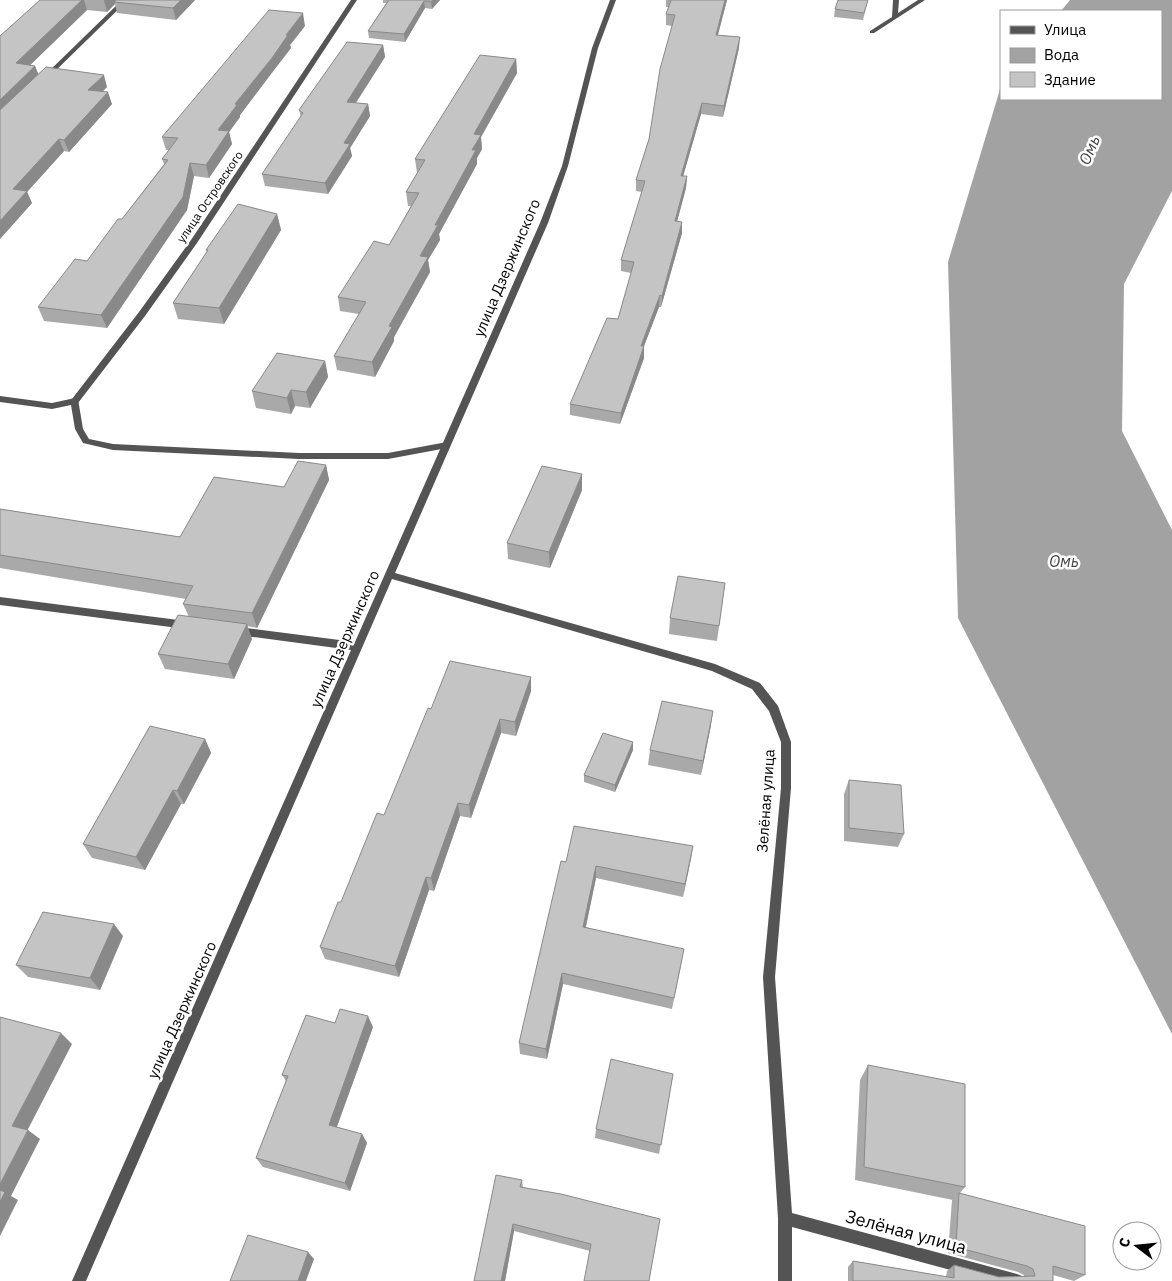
<svg xmlns="http://www.w3.org/2000/svg" width="1172" height="1281" font-family="'IBM Plex Sans',sans-serif">
	<style>
		.water { fill: #a2a2a2 }
		.lines { fill: none; stroke-linecap: round; stroke-linejoin: round }
		.lane { fill: #545454; fill-rule: evenodd }
		.street { fill: #545454; fill-rule: evenodd }
		.wall { fill: #a9a9a9 }
		.shaded-wall { fill: #898989 }
		.building { fill: #c4c4c4; stroke: #898989 }
		.labels { text-anchor: middle; stroke-width: 5; stroke-linejoin: round; paint-order: stroke }
		.far-street-label { font-size: 12px; fill: #000; stroke: #fff }
		.street-label { font-size: 15px; fill: #000; stroke: #fff }
		.water-label { font-size: 16px; font-style: italic; fill: #434343; stroke: #fff }
		.near-street-label { font-size: 18px; fill: #000; stroke: #fff }
	</style>
	<rect width="100%" height="100%" fill="#fff"/>
	<path class="water" d="M 1070,0 L 1172,0 L 1172,191 L 1124,284 L 1122,431 L 1172,530 L 1172,1034 L 958,618 L 948,262 L 1001,86 L 1001,99 L 1161,99 L 1161,11 L 1061,11 Z"/>
	<g class="lines">
		<path class="lane" d="M 0,396 L 52,403 L 75,398 L 78,399 L 83,429 L 89,439 L 113,444 L 299,453 L 388,453 L 447,442 L 451,445 L 447,448 L 388,459 L 299,459 L 113,450 L 83,443 L 75,429 L 71,405 L 52,409 L 0,402 Z"/>
		<path class="street" d="M 122,0 L 128,0 L 47,79 L 43,79 L 43,77 Z
			M 351,0 L 357,0 L 197,243 L 145,316 L 78,403 L 72,403 L 72,399 L 139,312 L 191,240 Z
			M 610,0 L 616,0 L 598,48 L 568,166 L 548,223 L 395,573 L 715,664 L 760,683 L 778,706 L 791,742 L 791,788 L 775,977 L 792,1213 L 1017,1274 L 1022,1276 L 1024,1281 L 991,1281 L 792,1227 L 792,1281 L 778,1281 L 778,1218 L 763,977 L 781,788 L 781,742 L 769,711 L 752,689 L 712,671 L 392,579 L 86,1281 L 72,1281 L 351,650 L 238,635 L 234,634 L 233,631 L 234,628 L 238,627 L 355,642 L 540,223 L 562,166 L 592,48 Z
			M 893,0 L 899,0 L 898,13 L 918,0 L 925,0 L 874,33 L 870,33 L 870,31 L 892,17 Z
			M 0,597 L 186,621 L 189,622 L 191,625 L 189,628 L 186,629 L 0,605 Z"/>
	</g>
	<path class="wall" d="M 40,0 L 195,0 L 176,20 L 117,13 L 115,4 L 107,12 L 87,10 L 30,65 L 35,66 L 38,74 L 107,87 L 103,91 L 112,104 L 69,152 L 64,151 L 27,192 L 32,203 L 0,239 L 0,36 Z
		M 383,0 L 440,0 L 432,9 L 425,8 L 405,42 L 369,38 L 368,31 L 386,3 L 383,3 Z
		M 666,0 L 727,0 L 718,35 L 739,48 L 723,117 L 701,114 L 683,176 L 687,176 L 686,188 L 677,221 L 682,233 L 661,307 L 659,307 L 644,346 L 644,358 L 620,424 L 570,415 L 570,404 L 618,319 L 631,273 L 621,271 L 621,260 L 642,192 L 636,191 L 636,180 L 649,139 L 672,26 L 666,25 L 666,14 L 669,7 L 666,7 Z
		M 868,0 L 863,20 L 834,17 L 835,9 Z
		M 305,26 L 290,45 L 291,48 L 274,70 L 240,115 L 240,117 L 229,132 L 232,144 L 209,178 L 194,176 L 187,210 L 107,328 L 44,321 L 38,307 L 87,261 L 122,219 L 164,164 L 162,159 L 169,150 L 166,150 L 162,137 Z
		M 383,45 L 385,57 L 356,103 L 368,104 L 370,116 L 350,148 L 352,156 L 328,194 L 265,186 L 262,174 L 301,117 L 299,110 Z
		M 516,59 L 517,73 L 481,137 L 482,149 L 477,158 L 477,164 L 439,234 L 440,240 L 428,260 L 430,272 L 394,337 L 394,341 L 375,377 L 337,370 L 334,356 L 359,314 L 340,311 L 338,297 L 389,245 L 411,206 L 408,206 L 406,192 L 417,173 L 415,159 Z
		M 277,214 L 281,230 L 224,324 L 178,319 L 173,303 L 207,252 L 206,250 Z
		M 325,361 L 328,377 L 310,408 L 295,406 L 291,414 L 256,408 L 252,391 Z
		M 326,465 L 329,480 L 257,628 L 247,626 L 252,639 L 234,679 L 165,669 L 158,654 L 189,617 L 183,604 L 186,599 L 0,568 L 0,509 L 180,537 L 284,487 Z
		M 582,490 L 550,568 L 508,559 L 507,543 Z
		M 725,583 L 717,641 L 669,634 L 670,618 Z
		M 531,677 L 531,691 L 516,736 L 501,733 L 471,818 L 460,816 L 434,891 L 429,890 L 399,977 L 325,959 L 320,947 L 384,815 L 431,709 Z
		M 711,725 L 701,775 L 648,765 L 650,750 Z
		M 205,739 L 211,753 L 184,804 L 181,804 L 145,870 L 92,858 L 83,844 Z
		M 633,750 L 615,792 L 584,782 L 584,775 Z
		M 849,780 L 904,834 L 898,847 L 844,841 L 844,794 Z
		M 693,846 L 683,897 L 596,878 L 586,927 L 682,960 L 672,1009 L 563,984 L 547,1059 L 520,1054 L 519,1043 L 566,862 Z
		M 123,936 L 100,990 L 28,977 L 16,965 Z
		M 335,1023 L 373,1027 L 337,1127 L 362,1134 L 367,1143 L 350,1191 L 263,1167 L 256,1158 L 286,1081 L 282,1075 Z
		M 868,1065 L 965,1187 L 960,1193 L 1085,1275 L 1074,1281 L 1053,1275 L 1053,1281 L 848,1281 L 848,1267 L 853,1261 L 946,1277 L 947,1271 L 954,1265 L 999,1277 L 1024,1276 L 1024,1275 L 1018,1272 L 948,1253 L 952,1200 L 953,1200 L 855,1180 L 860,1080 Z
		M 673,1074 L 659,1154 L 595,1138 L 596,1129 Z
		M 522,1180 L 523,1187 L 660,1219 L 590,1251 L 514,1231 L 505,1281 L 474,1281 Z"/>
	<path class="shaded-wall" d="M 82,0 L 84,0 L 87,10 L 20,75 L 16,63 Z
		M 104,0 L 119,0 L 114,2 L 115,4 L 107,12 Z
		M 181,0 L 195,0 L 176,20 L 173,8 Z
		M 433,0 L 440,0 L 432,9 L 431,2 Z
		M 725,0 L 727,0 L 715,45 L 716,35 Z
		M 424,1 L 425,8 L 405,42 L 404,34 Z
		M 303,13 L 305,26 L 290,45 L 291,48 L 274,70 L 240,115 L 240,117 L 229,132 L 232,144 L 209,178 L 206,165 L 218,130 L 235,104 L 286,35 Z
		M 740,37 L 739,48 L 723,117 L 724,106 Z
		M 383,45 L 385,57 L 349,113 L 347,102 Z
		M 516,59 L 517,73 L 481,137 L 482,149 L 477,158 L 477,164 L 439,234 L 440,240 L 428,260 L 430,272 L 394,337 L 394,341 L 375,377 L 372,362 L 435,225 L 472,150 L 474,134 Z
		M 35,66 L 40,78 L 0,116 L 0,100 Z
		M 104,75 L 107,87 L 92,102 L 88,90 Z
		M 108,92 L 112,104 L 69,152 L 64,140 Z
		M 702,103 L 701,114 L 680,187 L 681,176 Z
		M 368,104 L 370,116 L 350,148 L 352,156 L 328,194 L 325,183 L 344,143 Z
		M 59,139 L 64,151 L 27,192 L 32,203 L 0,239 L 0,221 L 13,189 Z
		M 190,163 L 194,176 L 187,210 L 107,328 L 101,315 Z
		M 687,176 L 686,188 L 674,233 L 675,221 Z
		M 277,214 L 281,230 L 224,324 L 219,308 Z
		M 682,222 L 682,233 L 661,307 L 662,296 Z
		M 660,295 L 659,307 L 644,346 L 644,358 L 620,424 L 621,413 L 641,346 Z
		M 325,361 L 328,377 L 310,408 L 306,392 Z
		M 291,390 L 295,406 L 291,414 L 287,398 Z
		M 326,465 L 329,480 L 257,628 L 252,613 Z
		M 582,474 L 582,490 L 550,568 L 549,552 Z
		M 247,624 L 252,639 L 234,679 L 228,664 Z
		M 531,677 L 531,691 L 516,736 L 515,722 Z
		M 713,711 L 711,725 L 701,775 L 703,761 Z
		M 500,719 L 501,733 L 471,818 L 469,805 Z
		M 205,739 L 211,753 L 184,804 L 177,791 Z
		M 633,742 L 633,750 L 615,792 L 615,785 Z
		M 173,790 L 181,804 L 145,870 L 136,857 Z
		M 458,803 L 460,816 L 434,891 L 431,878 Z
		M 693,846 L 691,859 L 683,897 L 685,884 Z
		M 596,866 L 596,878 L 583,939 L 583,927 Z
		M 426,877 L 429,890 L 399,977 L 395,966 Z
		M 114,924 L 123,936 L 100,990 L 90,978 Z
		M 562,973 L 563,984 L 547,1059 L 546,1049 Z
		M 368,1016 L 373,1027 L 334,1134 L 329,1125 Z
		M 61,1033 L 72,1044 L 25,1135 L 12,1126 Z
		M 28,1130 L 40,1139 L 11,1196 L 18,1200 L 0,1236 L 0,1184 Z
		M 362,1134 L 367,1143 L 350,1191 L 345,1183 Z
		M 513,1224 L 514,1231 L 505,1281 L 501,1281 Z
		M 308,1252 L 314,1259 L 306,1281 L 298,1281 Z"/>
	<path class="building" d="M 40,0 L 82,0 L 16,63 L 35,66 L 0,100 L 0,36 Z
		M 116,0 L 181,0 L 173,8 L 114,2 Z
		M 389,0 L 433,0 L 431,2 L 424,1 L 404,34 L 368,31 Z
		M 671,0 L 725,0 L 716,35 L 740,37 L 724,106 L 702,103 L 681,176 L 687,176 L 675,221 L 682,222 L 662,296 L 660,295 L 641,346 L 644,346 L 621,413 L 570,404 L 607,318 L 618,319 L 634,262 L 621,260 L 645,181 L 636,180 L 649,139 L 660,69 L 675,15 L 666,14 Z
		M 838,0 L 868,0 L 864,13 L 835,9 Z
		M 269,10 L 303,13 L 286,35 L 288,35 L 272,58 L 235,104 L 237,105 L 218,130 L 229,131 L 206,165 L 190,163 L 183,197 L 101,315 L 38,307 L 75,259 L 87,261 L 118,219 L 122,219 L 168,160 L 162,159 L 178,138 L 162,137 Z
		M 347,42 L 383,45 L 347,102 L 368,104 L 344,143 L 350,144 L 325,183 L 262,174 L 303,113 L 299,110 Z
		M 480,55 L 516,59 L 474,134 L 481,135 L 472,150 L 476,150 L 435,225 L 438,225 L 420,256 L 428,257 L 389,326 L 392,327 L 372,362 L 334,356 L 366,302 L 338,297 L 374,241 L 389,245 L 419,193 L 406,192 L 425,160 L 415,159 Z
		M 46,67 L 104,75 L 88,90 L 108,92 L 64,140 L 59,139 L 13,189 L 27,191 L 0,221 L 0,110 Z
		M 238,204 L 277,214 L 219,308 L 173,303 L 208,250 L 206,250 Z
		M 277,353 L 325,361 L 306,392 L 291,390 L 287,398 L 252,391 Z
		M 298,461 L 326,465 L 252,613 L 183,604 L 193,586 L 0,555 L 0,509 L 180,537 L 214,477 L 284,487 Z
		M 542,466 L 582,474 L 549,552 L 507,543 Z
		M 678,576 L 725,583 L 719,626 L 670,618 Z
		M 178,615 L 247,624 L 228,664 L 158,654 Z
		M 450,661 L 531,677 L 515,722 L 500,719 L 469,805 L 458,803 L 431,878 L 426,877 L 395,966 L 320,947 L 338,902 L 341,902 L 377,813 L 384,815 L 428,708 L 431,709 Z
		M 662,701 L 713,711 L 703,761 L 650,750 Z
		M 150,726 L 205,739 L 177,791 L 173,790 L 136,857 L 83,844 Z
		M 603,733 L 633,742 L 615,785 L 584,775 Z
		M 849,780 L 901,785 L 904,834 L 849,828 Z
		M 574,826 L 693,846 L 685,884 L 596,866 L 583,927 L 684,949 L 674,998 L 562,973 L 546,1049 L 519,1043 L 561,861 L 566,862 Z
		M 43,912 L 114,924 L 90,978 L 16,965 Z
		M 340,1009 L 368,1016 L 329,1125 L 362,1134 L 345,1183 L 256,1158 L 288,1076 L 282,1075 L 306,1015 L 335,1023 Z
		M 0,1017 L 61,1033 L 12,1126 L 28,1130 L 0,1184 Z
		M 611,1059 L 673,1074 L 661,1145 L 596,1129 Z
		M 868,1065 L 965,1084 L 965,1187 L 864,1167 Z
		M 496,1175 L 522,1180 L 520,1187 L 561,1194 L 660,1219 L 649,1281 L 584,1281 L 591,1244 L 513,1224 L 501,1281 L 474,1281 Z
		M 0,1190 L 5,1192 L 0,1202 Z
		M 959,1193 L 1085,1226 L 1085,1275 L 1053,1266 L 1053,1281 L 853,1281 L 853,1261 L 954,1278 L 954,1265 L 999,1277 L 1035,1276 L 1033,1269 L 1027,1266 L 956,1247 Z
		M 248,1235 L 308,1252 L 298,1281 L 230,1281 Z"/>
	<g class="labels">
		<g class="far-street-label">
			<text transform="translate(210 197) rotate(-56)" y="4">улица Островского</text>
		</g>
		<g class="street-label">
			<text transform="translate(507 268) rotate(-67)" y="5">улица Дзержинского</text>
			<text transform="translate(345 639) rotate(-66)" y="5">улица Дзержинского</text>
			<text transform="translate(766 801) rotate(-86)" y="5">Зелёная улица</text>
			<text transform="translate(182 1010) rotate(-66)" y="5">улица Дзержинского</text>
		</g>
		<g class="water-label">
			<text transform="translate(1089 150) rotate(-67)" y="6">Омь</text>
			<text x="1064" y="567">Омь</text>
		</g>
		<g class="near-street-label">
			<text transform="translate(906 1232) rotate(15)" y="6">Зелёная улица</text>
		</g>
	</g>
	<rect x="1000" y="10" width="162" height="90" fill="#ffffff" stroke="#999999"/>
	<rect x="1010" y="26" width="25" height="8" fill="#545454" stroke="#999999"/>
	<text x="1044" y="35" font-size="15" fill="#000000">Улица</text>
	<rect x="1010" y="48" width="25" height="15" fill="#a2a2a2" stroke="#999999"/>
	<text x="1044" y="60" font-size="15" fill="#000000">Вода</text>
	<rect x="1010" y="72" width="25" height="15" fill="#c4c4c4" stroke="#999999"/>
	<text x="1044" y="85" font-size="15" fill="#000000">Здание</text>
	<g transform="translate(1137 1246) rotate(286)"><circle r="24" fill="#ffffff" stroke="#999999"/>
	<path d="M0-4L9 19L0 12L-9 19Z" fill="#000000"/>
	<text y="-8" font-size="14" font-weight="bold" text-anchor="middle" fill="#000000">С</text>
	</g>
</svg>
